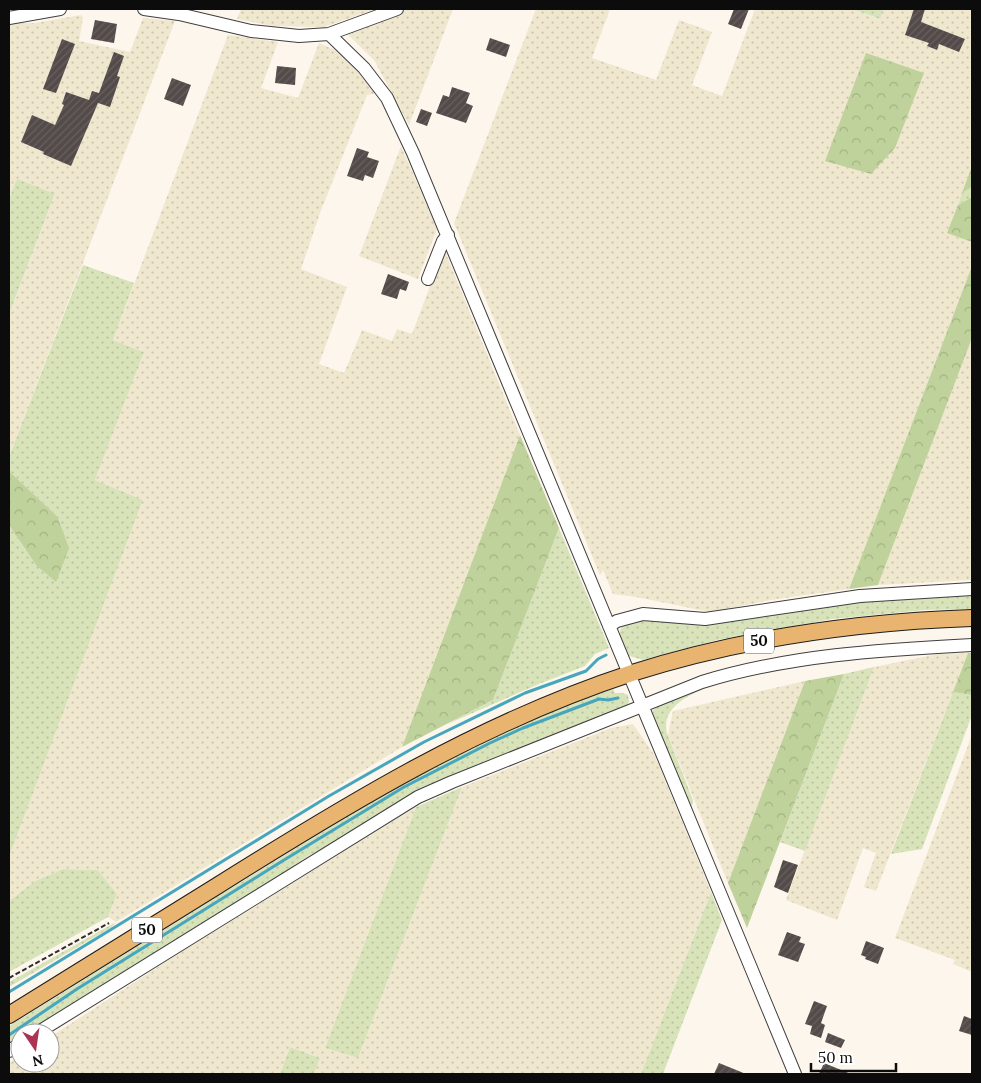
<svg xmlns="http://www.w3.org/2000/svg" width="981" height="1083" font-family="Lora,serif">
	<style>
		.farmland { fill: url(#farmland-dots) }
		.grass { fill: url(#grass-dots) }
		.forest { fill: url(#forest-crowns) }
		.lines { fill: none; stroke-linecap: round; stroke-linejoin: round }
		.stream { stroke: #46a6be; stroke-width: 3 }
		.building { fill: url(#building-hatch) }
		.minor-casing { stroke: #3f3f3f; stroke-width: 14 }
		.major-casing { stroke: #1d1d1d; stroke-width: 18 }
		.path { stroke: #2e2e2e; stroke-width: 2; stroke-dasharray: 5 2.5; stroke-linecap: butt }
		.minor { stroke: #fff; stroke-width: 12 }
		.major { stroke: #e9b470; stroke-width: 16 }
		.labels { text-anchor: middle; stroke-width: 5; stroke-linejoin: round; paint-order: stroke }
		.shield { fill: #fff; stroke: #555; stroke-width: 1 }
		.shield-label { font-size: 15px; font-weight: bold; fill: #0c0c0c }
	</style>
	<defs>
		<pattern id="farmland-dots" width="8" height="8" patternUnits="userSpaceOnUse" patternTransform="scale(1.25)"><rect width="8" height="8" fill="#f0e7cf"/><path d="M2 2h.1M6 6h.1" fill="none" stroke="#cdc5b1" stroke-width="1.8" stroke-linecap="round"/></pattern>
		<pattern id="grass-dots" width="8" height="8" patternUnits="userSpaceOnUse" patternTransform="scale(1.25)"><rect width="8" height="8" fill="#d8e3ba"/><path d="M2 2h.1M6 6h.1" fill="none" stroke="#b8c29f" stroke-width="1.8" stroke-linecap="round"/></pattern>
		<pattern id="forest-crowns" width="20" height="18" patternUnits="userSpaceOnUse" patternTransform="scale(1.25)"><rect width="20" height="18" fill="#bfd29b"/><path d="M2 6a3 3 0 1 1 6 0M12 15a3 3 0 1 1 6 0" fill="none" stroke="#a3b384"/></pattern>
		<pattern id="building-hatch" width="6" height="6" patternUnits="userSpaceOnUse" patternTransform="scale(1.25)"><rect width="6" height="6" fill="#534b49"/><path d="M-1 1l2-2M0 6l6-6M5 7l2-2" fill="none" stroke="#67605f"/></pattern>
	</defs>
	<rect width="100%" height="100%" fill="#fdf6ed"/>
	<path class="farmland" d="M 241,9 L 376,9 L 324,27 L 273,26 L 237,19 Z
		M 408,9 L 453,9 L 409,125 L 374,60 L 347,34 Z
		M 536,9 L 610,9 L 592,58 L 656,80 L 679,20 L 712,32 L 692,85 L 722,96 L 755,9 L 852,9 L 879,19 L 883,9 L 972,9 L 972,166 L 948,233 L 972,242 L 972,266 L 849,589 L 771,600 L 710,612 L 636,597 L 613,594 L 603,570 L 600,575 L 454,223 Z
		M 81,15 L 83,18 L 79,41 L 130,52 L 143,18 L 175,21 L 9,457 L 9,314 L 55,195 L 9,200 L 9,23 L 35,23 Z
		M 228,35 L 278,42 L 261,88 L 298,98 L 319,43 L 337,51 L 359,70 L 377,93 L 367,95 L 320,213 L 301,269 L 347,287 L 319,364 L 344,373 L 362,330 L 392,341 L 397,329 L 412,334 L 444,249 L 520,435 L 402,747 L 116,922 L 108,917 L 117,894 L 98,870 L 63,869 L 35,881 L 9,901 L 9,857 L 143,500 L 95,480 L 144,352 L 113,340 Z
		M 401,146 L 437,229 L 418,279 L 359,256 Z
		M 972,338 L 972,580 L 878,585 Z
		M 968,653 L 876,891 L 864,887 L 876,853 L 863,848 L 837,920 L 786,900 L 874,667 L 938,654 Z
		M 805,681 L 728,883 L 668,735 L 673,711 Z
		M 633,724 L 655,756 L 711,892 L 641,1074 L 314,1074 L 320,1058 L 290,1047 L 280,1074 L 9,1074 L 9,1063 L 20,1056 L 20,1063 L 50,1063 L 50,1037 L 181,952 L 416,807 L 325,1048 L 358,1058 L 462,787 L 611,728 Z
		M 972,735 L 972,972 L 953,964 L 955,960 L 895,938 Z"/>
	<path class="grass" d="M 852,9 L 883,9 L 880,19 Z
		M 17,179 L 55,194 L 9,314 L 9,200 Z
		M 972,187 L 972,197 L 958,205 L 962,193 Z
		M 83,265 L 134,283 L 113,340 L 144,352 L 95,480 L 143,500 L 9,857 L 9,525 L 36,565 L 57,516 L 9,471 L 9,457 Z
		M 559,528 L 609,648 L 595,654 L 585,666 L 539,684 L 445,725 L 493,700 Z
		M 972,592 L 972,609 L 925,610 L 832,619 L 717,640 L 643,660 L 626,655 L 619,639 L 621,627 L 628,622 L 643,619 L 870,599 Z
		M 874,667 L 805,851 L 780,842 L 844,674 Z
		M 726,679 C 704,690 659,701 667,733 L 693,800 L 691,811 L 652,718 C 652,714 652,710 656,708 C 670,697 708,686 726,679 Z
		M 613,689 L 615,693 L 623,693 L 628,695 L 629,702 L 626,707 L 510,755 L 329,847 C 311,852 295,863 283,877 L 34,1028 L 25,1033 L 20,1033 L 20,1036 L 9,1043 L 9,1026 C 96,972 183,918 270,864 C 377,798 492,728 613,689 Z
		M 953,692 L 972,695 L 972,715 L 922,849 L 891,854 Z
		M 462,787 L 358,1058 L 325,1048 L 416,807 Z
		M 63,869 L 98,870 L 117,894 L 108,917 L 9,972 L 9,901 L 35,881 Z
		M 711,892 L 722,920 L 663,1074 L 641,1074 Z
		M 116,922 L 112,927 L 9,987 L 9,982 Z
		M 290,1047 L 320,1058 L 314,1074 L 280,1074 Z"/>
	<path class="forest" d="M 866,53 L 924,73 L 895,148 L 871,174 L 825,161 Z
		M 972,166 L 972,187 L 962,193 Z
		M 972,197 L 972,242 L 947,233 L 958,205 Z
		M 972,266 L 972,338 L 878,585 L 849,589 Z
		M 520,435 L 559,528 L 493,700 L 402,747 Z
		M 9,471 L 57,516 L 69,548 L 56,582 L 36,565 L 9,525 Z
		M 968,653 L 972,653 L 972,695 L 953,692 Z
		M 844,674 L 747,928 L 728,883 L 805,681 Z"/>
	<g class="lines">
		<path class="stream" d="M 9,992 L 329,796 L 424,742 L 525,693 L 586,671 L 598,659 L 606,655
			M 9,1035 L 77,989 L 284,860 L 404,787 L 490,743 L 523,728 L 599,699 L 608,700 L 618,698"/>
	</g>
	<path class="building" d="M 734,9 L 749,9 L 741,29 L 728,24 Z
		M 914,9 L 925,9 L 921,22 L 965,39 L 959,52 L 939,44 L 937,50 L 927,46 L 929,43 L 905,35 Z
		M 95,20 L 117,24 L 114,43 L 91,39 Z
		M 490,38 L 510,45 L 506,57 L 486,50 Z
		M 62,39 L 75,44 L 56,93 L 43,89 Z
		M 114,52 L 124,56 L 117,76 L 120,77 L 110,107 L 98,103 L 71,166 L 43,154 L 44,152 L 21,142 L 32,115 L 55,125 L 64,105 L 62,104 L 66,92 L 89,100 L 92,91 L 99,93 Z
		M 277,66 L 296,68 L 295,85 L 275,83 Z
		M 172,78 L 191,85 L 183,106 L 164,99 Z
		M 452,87 L 470,93 L 466,103 L 473,106 L 466,123 L 436,113 L 443,95 L 449,97 Z
		M 421,109 L 432,113 L 427,126 L 416,122 Z
		M 357,148 L 369,152 L 367,157 L 379,161 L 373,178 L 365,175 L 363,181 L 347,176 Z
		M 388,274 L 409,282 L 406,291 L 400,289 L 397,299 L 381,294 Z
		M 783,860 L 798,865 L 788,893 L 774,887 Z
		M 787,932 L 801,937 L 799,942 L 805,944 L 798,962 L 778,955 Z
		M 866,941 L 884,948 L 878,964 L 865,959 L 866,957 L 861,955 Z
		M 814,1001 L 827,1006 L 821,1023 L 825,1025 L 821,1038 L 810,1034 L 812,1026 L 805,1024 Z
		M 964,1016 L 972,1019 L 972,1035 L 959,1031 Z
		M 828,1033 L 845,1040 L 841,1048 L 825,1042 Z
		M 719,1063 L 746,1074 L 714,1074 Z
		M 824,1063 L 851,1074 L 819,1074 Z"/>
	<g class="lines">
		<defs>
			<path id="minor" d="M 144,9 L 179,14 L 251,31 L 299,36 L 329,34 L 397,9
				M 9,18 L 60,9
				M 329,34 L 364,68 L 387,98 L 413,153 L 795,1074
				M 428,279 L 443,241 L 448,235
				M 609,626 L 617,621 L 643,614 L 705,619 L 860,596 L 972,589
				M 37,1033 L 418,797 L 452,782 L 702,682 C 790,655 880,650 972,645
				M 9,1051 L 20,1044"/>
			<path id="major" d="M 9,1015 C 78,972 148,929 217,886 C 349,803 482,722 632,673 C 742,638 857,622 972,618"/>
		</defs>
		<use href="#minor" class="minor-casing"/>
		<use href="#major" class="major-casing"/>
		<path class="path" d="M 9,978 L 109,923"/>
		<use href="#minor" class="minor"/>
		<use href="#major" class="major"/>
	</g>
	<g class="labels">
		<g class="shield">
			<rect x="744" y="628.5" width="30" height="25" rx="4"/>
			<rect x="132" y="917.5" width="30" height="25" rx="4"/>
		</g>
		<g class="shield-label">
			<text x="759" y="646">50</text>
			<text x="147" y="935">50</text>
		</g>
	</g>
	<rect width="981" height="1083" fill="none" stroke="#0c0c0c" stroke-width="20"/>
	<g transform="translate(35 1048) rotate(167)"><circle r="24" fill="#ffffff" stroke="#9e9e9e"/>
	<path d="M0-4L9 19L0 12L-9 19Z" fill="#ac3351"/>
	<text y="-8" font-size="14" font-weight="bold" text-anchor="middle" fill="#0c0c0c">N</text>
	</g>
	<path d="M811 1063v8h85v-8" fill="none" stroke="#0c0c0c" stroke-width="2.5"/>
	<text x="818" y="1063" font-size="15" fill="#0c0c0c" stroke="#ffffff" stroke-width="4" paint-order="stroke">50 m</text>
</svg>
